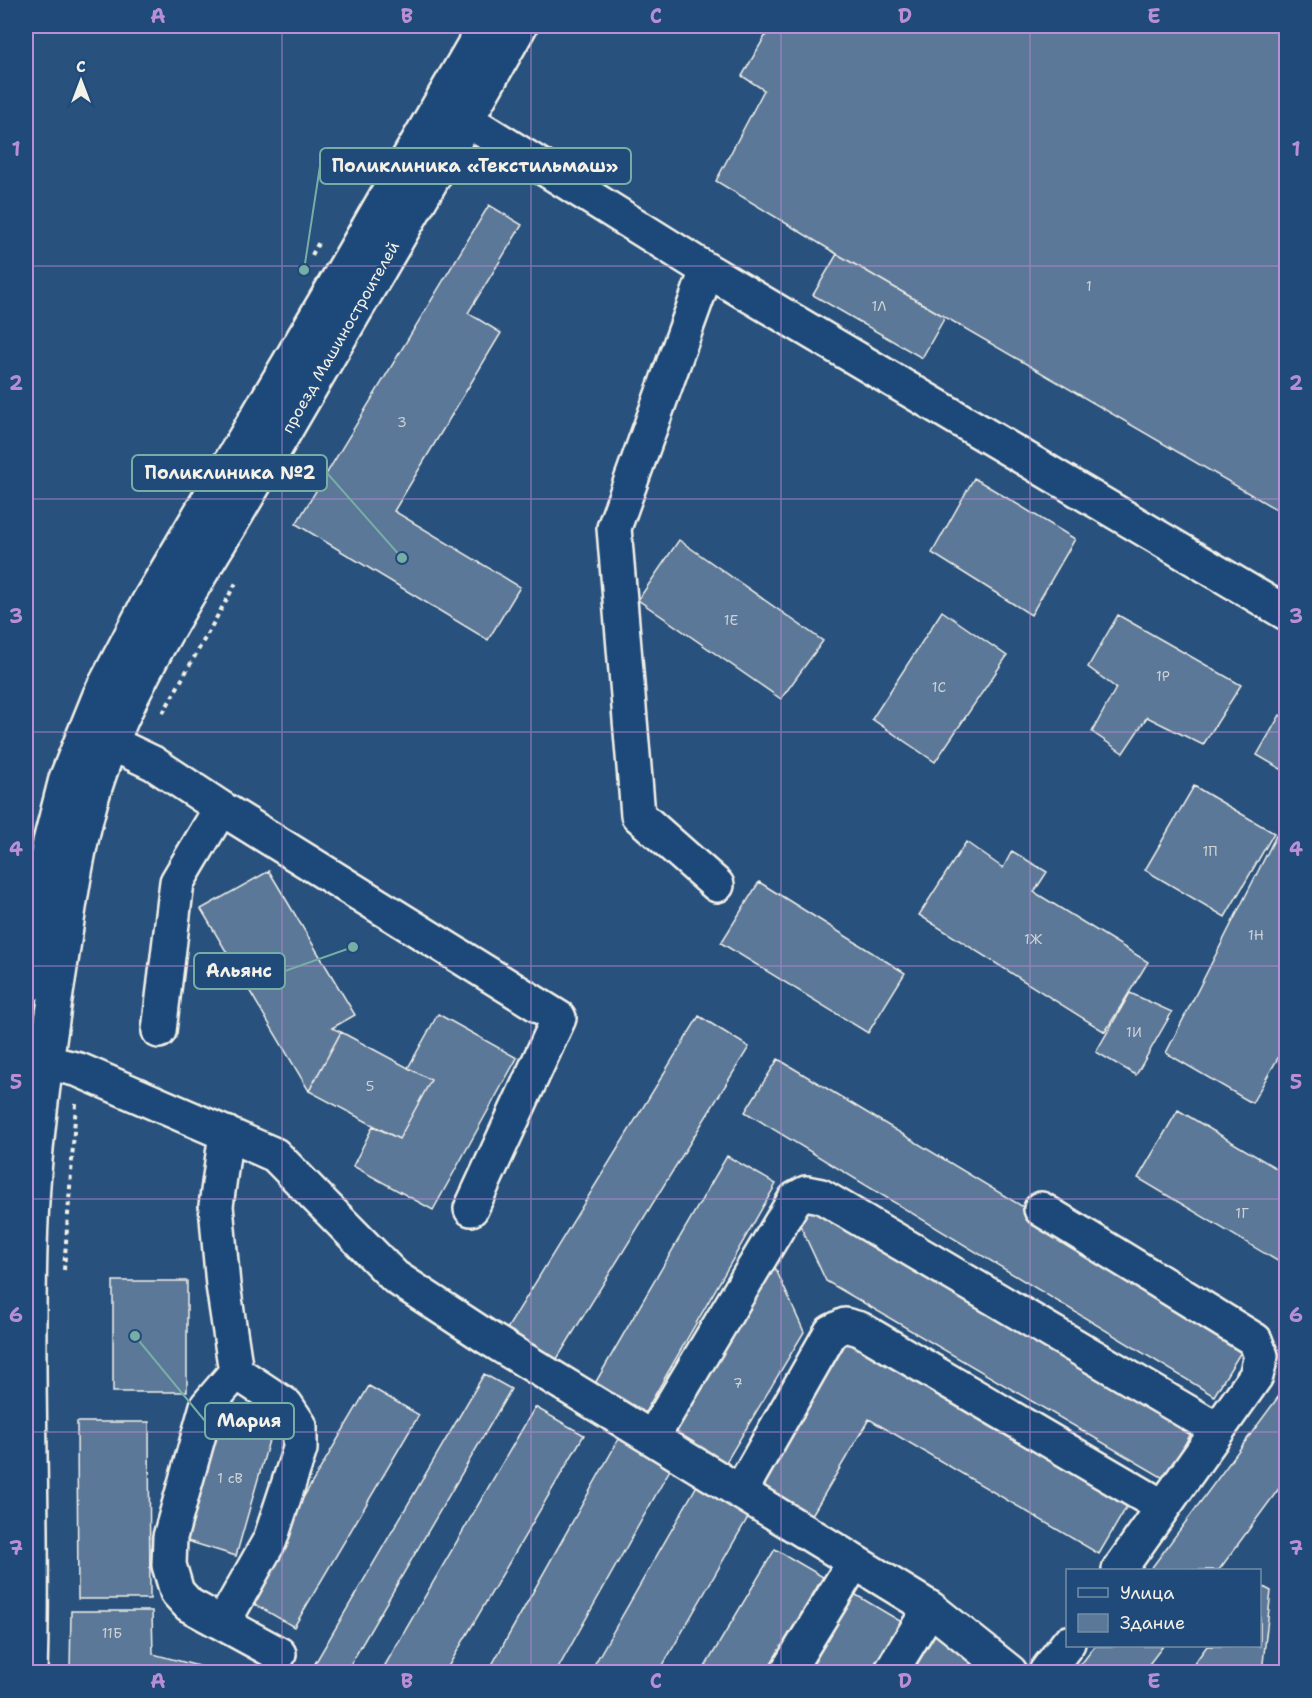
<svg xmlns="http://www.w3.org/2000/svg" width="1312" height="1698" font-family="'Shantell Sans',sans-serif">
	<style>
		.building { fill: #5b7899; stroke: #f4f1e8; stroke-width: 1.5 }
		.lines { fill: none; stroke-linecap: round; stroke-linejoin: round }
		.minor-casing { stroke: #f4f1e8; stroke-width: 38 }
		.major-casing { stroke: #f4f1e8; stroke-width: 38 }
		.path { stroke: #f4f1e8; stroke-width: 4; stroke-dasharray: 4.5 4.5; stroke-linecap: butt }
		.minor { stroke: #1f4a7a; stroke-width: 33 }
		.major { stroke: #1f4a7a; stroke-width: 33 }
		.grid { fill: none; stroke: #b88ed4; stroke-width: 1.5; stroke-opacity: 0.55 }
		.labels { text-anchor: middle; stroke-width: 4.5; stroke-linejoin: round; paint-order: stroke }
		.number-label { font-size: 14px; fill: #ced3d4 }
		.street-label { font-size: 16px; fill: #f4f1e8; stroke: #1f4a7a }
		.leader { fill: none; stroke: #76ada5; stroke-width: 2 }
		.callout-dot { fill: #76ada5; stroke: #1f4a7a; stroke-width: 2 }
		.callout { fill: #1f4a7a; stroke: #76ada5; stroke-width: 2 }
		.callout-label { font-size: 18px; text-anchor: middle; font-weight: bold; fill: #f4f1e8 }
		.neatline { fill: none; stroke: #b88ed4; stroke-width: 2 }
		.grid-label { font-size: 20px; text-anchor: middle; font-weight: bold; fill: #b88ed4 }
	</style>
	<rect width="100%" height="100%" fill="#28517e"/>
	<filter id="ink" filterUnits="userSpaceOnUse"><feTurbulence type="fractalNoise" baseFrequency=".0167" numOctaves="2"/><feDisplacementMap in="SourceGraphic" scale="12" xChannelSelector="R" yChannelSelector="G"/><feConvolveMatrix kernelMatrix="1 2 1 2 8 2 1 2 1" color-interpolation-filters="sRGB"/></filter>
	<g filter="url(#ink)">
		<path class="building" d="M 771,26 L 1286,26 L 1286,515 L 837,254 L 716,181 L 764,90 L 742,76 Z
			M 489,205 L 522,225 L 468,313 L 501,333 L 394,511 L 520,587 L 488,640 L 296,524 Z
			M 837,254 L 945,317 L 922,358 L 813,295 Z
			M 974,478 L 1075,539 L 1031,615 L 932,553 Z
			M 679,540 L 823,641 L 781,699 L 638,600 Z
			M 942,611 L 1007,656 L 935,762 L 872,719 Z
			M 1118,615 L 1241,685 L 1203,745 L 1147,717 L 1123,753 L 1092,732 L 1116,688 L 1088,667 Z
			M 1280,715 L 1286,719 L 1286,772 L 1257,755 Z
			M 1194,786 L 1274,833 L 1225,917 L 1145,870 Z
			M 1282,824 L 1286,826 L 1286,1044 L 1252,1103 L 1166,1053 Z
			M 966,842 L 1003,868 L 1012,851 L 1047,872 L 1034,892 L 1148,962 L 1105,1032 L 919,915 Z
			M 269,871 L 355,1015 L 332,1028 L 341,1032 L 309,1091 L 201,909 Z
			M 759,882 L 905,973 L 868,1033 L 721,943 Z
			M 1130,993 L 1172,1012 L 1136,1075 L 1096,1052 Z
			M 438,1014 L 517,1058 L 433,1210 L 353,1166 L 373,1126 L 399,1139 L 431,1080 L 408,1068 Z
			M 699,1016 L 749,1047 L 552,1367 L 502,1337 Z
			M 341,1032 L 431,1080 L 399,1139 L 309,1091 Z
			M 778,1059 L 1247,1342 L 1214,1396 L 745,1112 Z
			M 1178,1110 L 1286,1174 L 1286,1248 L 1279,1262 L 1138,1178 Z
			M 727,1156 L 776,1184 L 644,1414 L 594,1385 Z
			M 810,1204 L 1194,1428 L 1165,1479 L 826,1281 L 799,1223 Z
			M 774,1265 L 804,1332 L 725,1464 L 673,1433 Z
			M 113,1281 L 187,1281 L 187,1392 L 113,1392 Z
			M 849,1338 L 1130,1501 L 1099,1554 L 869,1419 L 812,1515 L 762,1486 Z
			M 484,1374 L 511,1389 L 346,1672 L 310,1672 Z
			M 1286,1381 L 1286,1479 L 1219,1570 L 1150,1570 L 1282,1392 Z
			M 369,1386 L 419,1415 L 294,1627 L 244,1598 Z
			M 224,1401 L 276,1416 L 236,1556 L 184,1540 Z
			M 535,1407 L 584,1435 L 445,1672 L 381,1672 Z
			M 77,1422 L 149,1422 L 150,1599 L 78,1599 Z
			M 620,1437 L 672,1466 L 556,1672 L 488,1672 Z
			M 699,1482 L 751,1512 L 659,1672 L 590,1672 Z
			M 775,1549 L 823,1577 L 767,1672 L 702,1672 Z
			M 1260,1585 L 1271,1591 L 1262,1672 L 1188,1672 L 1207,1646 L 1260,1646 Z
			M 851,1592 L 905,1624 L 876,1672 L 804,1672 Z
			M 71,1611 L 152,1611 L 153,1654 L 221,1672 L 70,1672 Z
			M 930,1630 L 982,1660 L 975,1672 L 904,1672 Z
			M 1095,1646 L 1163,1646 L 1143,1672 L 1075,1672 Z"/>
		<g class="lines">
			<defs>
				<path id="minor" d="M 467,120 L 707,270 L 1286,613
					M 707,270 L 614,528 L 638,815 L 717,885
					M 111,743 L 153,763 L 221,808 L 559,1018 L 471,1209
					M 159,1031 L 177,882 L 221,808
					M 46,1062 L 79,1070 L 275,1155 L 395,1277 L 485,1336 L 930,1608 L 1010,1672
					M 226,1133 L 216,1206 L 223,1285 L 236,1372 L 207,1406 L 170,1537 L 169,1565 L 177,1592 L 189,1605 L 279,1654
					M 1041,1209 L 1255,1340 L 1261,1356 L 1256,1376 L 1119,1570
					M 652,1438 L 795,1199 L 806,1193 L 821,1196 L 1218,1430
					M 740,1492 L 831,1332 L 845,1325 L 860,1329 L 1163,1507
					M 223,1623 L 270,1540 L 300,1449 L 300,1426 L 286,1405 L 236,1372
					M 787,1672 L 854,1562
					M 891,1672 L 930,1608
					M 1046,1672 L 1068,1643"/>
				<path id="major" d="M 26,987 L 50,842 L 66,779 L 100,695 L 149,601 L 350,259 L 485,26
					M 30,1672 C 34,1554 28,1436 29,1318 C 29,1274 30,1229 33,1185 C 38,1114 48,1044 59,974 C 68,916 75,857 91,800 C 124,688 191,592 249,493 C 339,337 432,182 520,26"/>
			</defs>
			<use href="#minor" class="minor-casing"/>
			<use href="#major" class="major-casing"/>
			<path class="path" d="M 312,255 L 320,240
				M 163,713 L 237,581
				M 64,1270 L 76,1104"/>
			<use href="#minor" class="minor"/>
			<use href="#major" class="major"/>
		</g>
	</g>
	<path class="grid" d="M 282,26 L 282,1672M 531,26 L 531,1672M 781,26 L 781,1672M 1030,26 L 1030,1672M 26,266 L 1286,266M 26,499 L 1286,499M 26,732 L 1286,732M 26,966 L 1286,966M 26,1199 L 1286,1199M 26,1432 L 1286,1432"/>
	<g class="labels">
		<g class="number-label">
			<text x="1089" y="291">1</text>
			<text x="879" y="311">1Л</text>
			<text x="402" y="427">3</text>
			<text x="731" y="625">1Е</text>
			<text x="1163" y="681">1Р</text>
			<text x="939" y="692">1С</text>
			<text x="1210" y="856">1П</text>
			<text x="1256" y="940">1Н</text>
			<text x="1033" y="944">1Ж</text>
			<text x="1134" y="1037">1И</text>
			<text x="370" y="1091">5</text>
			<text x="1242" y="1218">1Г</text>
			<text x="738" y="1388">7</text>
			<text x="230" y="1483">1 сВ</text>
			<text x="112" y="1638">11Б</text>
		</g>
		<g class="street-label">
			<text transform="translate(340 337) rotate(-60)" y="6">проезд Машиностроителей</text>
		</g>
	</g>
	<path class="leader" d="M304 270L320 166M402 558L327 473M353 947L285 971M135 1336L205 1421"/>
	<g class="callout-dot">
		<circle cx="304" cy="270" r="6"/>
		<circle cx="402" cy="558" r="6"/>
		<circle cx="353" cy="947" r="6"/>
		<circle cx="135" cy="1336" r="6"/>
	</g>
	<g class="callout">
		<rect x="320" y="148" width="311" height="36" rx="6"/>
		<rect x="132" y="455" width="195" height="36" rx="6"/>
		<rect x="194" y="953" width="91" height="36" rx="6"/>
		<rect x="205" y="1403" width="89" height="36" rx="6"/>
	</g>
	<g class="callout-label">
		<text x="475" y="172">Поликлиника «Текстильмаш»</text>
		<text x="230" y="479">Поликлиника №2</text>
		<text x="239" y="977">Альянс</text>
		<text x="249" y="1427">Мария</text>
	</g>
	<rect width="1312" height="1698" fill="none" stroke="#1f4a7a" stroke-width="66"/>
	<rect x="1066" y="1569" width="195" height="78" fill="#1f4a7a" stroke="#748da6" stroke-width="1.5"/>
	<rect x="1078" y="1588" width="30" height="9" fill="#1f4a7a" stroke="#748da6" stroke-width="1.5"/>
	<text x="1120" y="1599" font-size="18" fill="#f4f1e8">Улица</text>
	<rect x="1078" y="1614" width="30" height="18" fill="#5b7899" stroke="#748da6" stroke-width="1.5"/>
	<text x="1120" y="1629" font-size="18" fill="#f4f1e8">Здание</text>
	<g transform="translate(81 81)" stroke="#1f4a7a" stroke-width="4.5" paint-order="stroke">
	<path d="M0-4.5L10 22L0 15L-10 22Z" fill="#f4f1e8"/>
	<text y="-9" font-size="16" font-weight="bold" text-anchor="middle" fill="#f4f1e8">С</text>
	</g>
	<rect x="33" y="33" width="1246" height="1632" class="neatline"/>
	<g class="grid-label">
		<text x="158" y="23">A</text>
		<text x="407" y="23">B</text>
		<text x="656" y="23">C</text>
		<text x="905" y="23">D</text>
		<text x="1154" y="23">E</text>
		<text x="16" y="156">1</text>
		<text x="1296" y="156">1</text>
		<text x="16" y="390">2</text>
		<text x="1296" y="390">2</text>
		<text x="16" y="623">3</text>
		<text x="1296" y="623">3</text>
		<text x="16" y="856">4</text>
		<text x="1296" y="856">4</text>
		<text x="16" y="1089">5</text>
		<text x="1296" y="1089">5</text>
		<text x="16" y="1322">6</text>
		<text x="1296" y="1322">6</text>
		<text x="16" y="1555">7</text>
		<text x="1296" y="1555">7</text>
		<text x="158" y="1688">A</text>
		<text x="407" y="1688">B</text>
		<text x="656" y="1688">C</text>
		<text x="905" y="1688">D</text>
		<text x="1154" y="1688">E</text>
	</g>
</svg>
